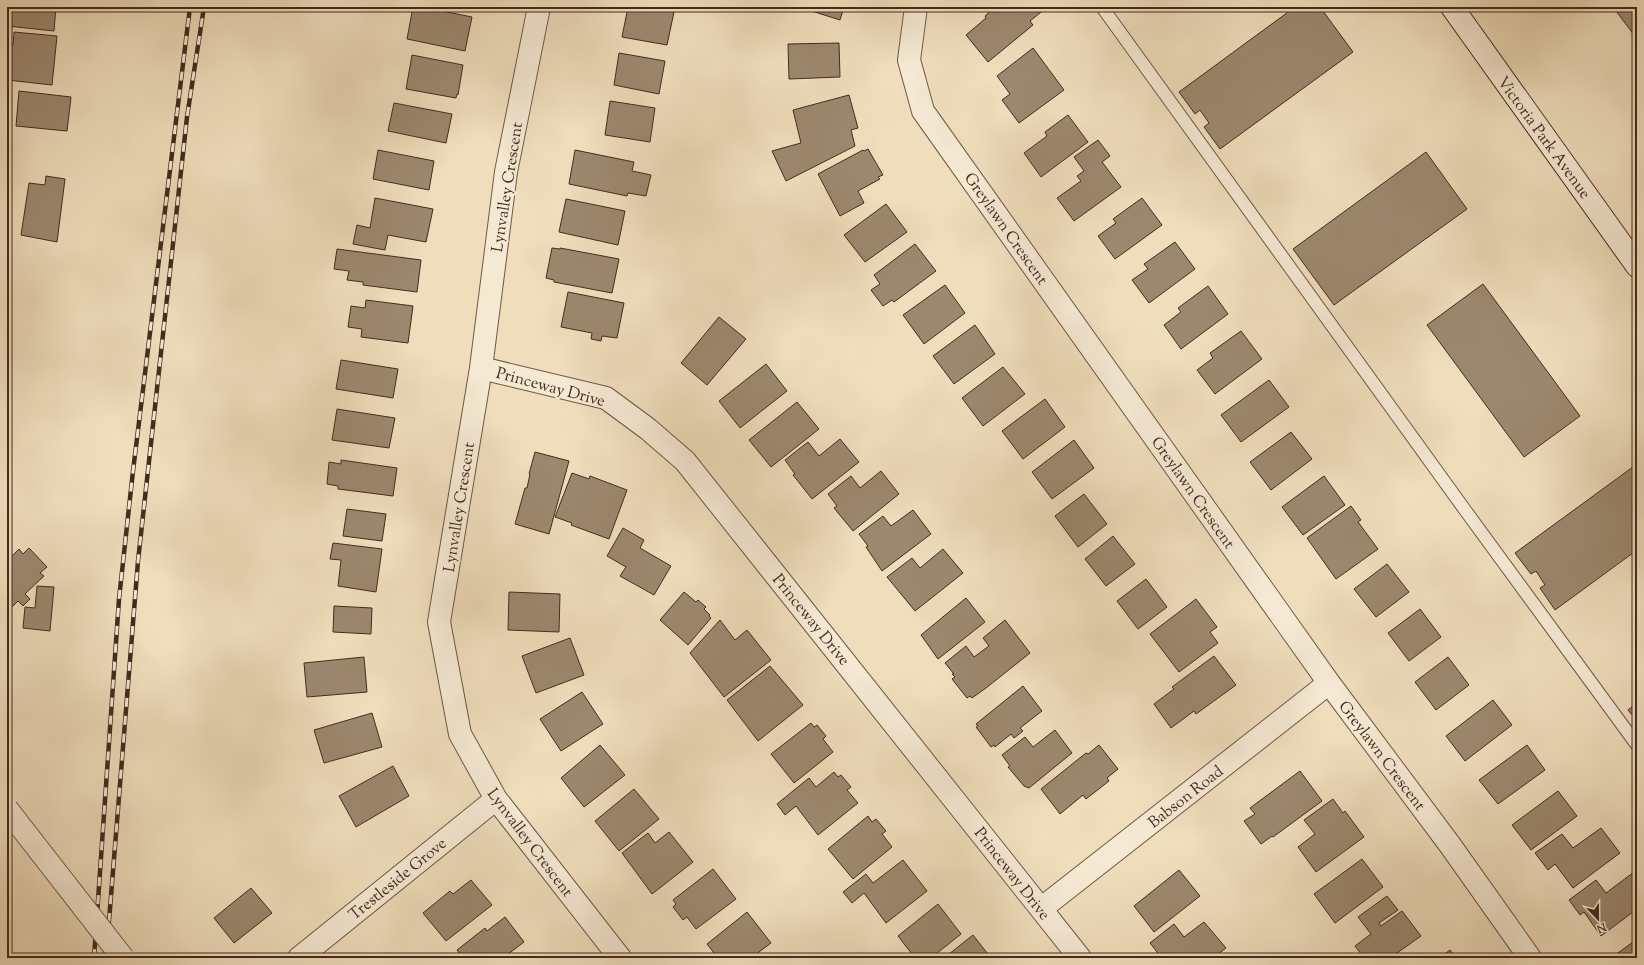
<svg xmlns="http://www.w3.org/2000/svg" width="1644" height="965" font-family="'Sorts Mill Goudy',serif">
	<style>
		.building { fill: #9c886f; stroke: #432b1c }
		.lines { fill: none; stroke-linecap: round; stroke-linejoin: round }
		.service-casing { stroke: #6e5844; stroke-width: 14 }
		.minor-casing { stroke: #6e5844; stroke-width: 24 }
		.secondary-casing { stroke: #432b1c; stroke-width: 24 }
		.service { stroke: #f5e9d3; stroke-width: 12 }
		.minor { stroke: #f5e9d3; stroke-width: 22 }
		.secondary { stroke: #f5e9d3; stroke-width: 22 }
		.rail-casing { stroke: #432b1c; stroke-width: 4.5 }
		.rail { stroke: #f5e9d3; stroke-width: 3; stroke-dasharray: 9; stroke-linecap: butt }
		.tertiary-bridge-casing { stroke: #6e5844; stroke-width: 24; stroke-linecap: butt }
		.tertiary-bridge { stroke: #f5e9d3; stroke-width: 22 }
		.labels { text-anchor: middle; stroke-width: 4; stroke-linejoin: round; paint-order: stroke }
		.street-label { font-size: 16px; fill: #432b1c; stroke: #f5e9d3 }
	</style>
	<rect width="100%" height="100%" fill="#efddbc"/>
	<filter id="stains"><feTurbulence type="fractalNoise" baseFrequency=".005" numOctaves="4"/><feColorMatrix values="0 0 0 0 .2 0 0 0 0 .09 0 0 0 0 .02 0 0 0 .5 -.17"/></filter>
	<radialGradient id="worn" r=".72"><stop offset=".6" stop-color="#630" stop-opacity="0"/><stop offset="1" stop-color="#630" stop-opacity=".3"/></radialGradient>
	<path class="building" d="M 7,7 L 56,7 L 54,31 L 7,26 Z
		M 413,7 L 422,7 L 472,17 L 465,51 L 407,39 Z
		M 449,7 L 468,7 L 468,11 Z
		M 628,7 L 649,7 L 674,12 L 667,45 L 622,37 Z
		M 799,7 L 844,7 L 840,20 Z
		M 995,7 L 1046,8 L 1030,21 L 1033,25 L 988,62 L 966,35 L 986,18 L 985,16 Z
		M 1295,7 L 1320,7 L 1353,52 L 1220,149 L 1204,127 L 1209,123 L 1200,110 L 1195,114 L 1179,92 Z
		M 1613,7 L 1637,7 L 1637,39 Z
		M 14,32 L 57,36 L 52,85 L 7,80 L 7,45 L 13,45 Z
		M 839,43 L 840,77 L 789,79 L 788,44 Z
		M 1033,48 L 1064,90 L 1019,123 L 1002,100 L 1010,94 L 997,76 Z
		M 619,53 L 665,61 L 659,94 L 614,85 Z
		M 412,55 L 463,65 L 458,95 L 457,94 L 456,98 L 406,89 Z
		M 19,91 L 71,97 L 67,131 L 16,126 Z
		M 849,95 L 858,128 L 851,130 L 855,146 L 786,181 L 772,151 L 801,143 L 793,110 Z
		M 610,101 L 655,108 L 650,142 L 605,135 Z
		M 394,103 L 452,114 L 446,143 L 388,131 Z
		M 1068,115 L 1088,142 L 1041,177 L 1024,153 L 1047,136 L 1045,132 Z
		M 1098,140 L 1110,156 L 1102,162 L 1121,187 L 1074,221 L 1057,198 L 1081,181 L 1077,176 L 1084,171 L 1074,157 Z
		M 868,149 L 883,175 L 878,177 L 880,179 L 858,191 L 864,203 L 840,216 L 818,174 L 863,150 L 864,151 Z
		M 378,150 L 434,161 L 429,190 L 373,179 Z
		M 575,150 L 634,162 L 632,171 L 651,175 L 646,196 L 628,193 L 627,196 L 569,184 Z
		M 1426,152 L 1467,209 L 1334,305 L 1293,249 Z
		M 46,176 L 65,179 L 57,242 L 21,235 L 29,183 L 45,185 Z
		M 375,198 L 433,209 L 426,242 L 388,235 L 385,250 L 353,244 L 357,225 L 370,228 Z
		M 1142,198 L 1162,225 L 1115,259 L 1098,236 L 1116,223 L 1113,219 Z
		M 566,199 L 625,211 L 618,245 L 559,232 Z
		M 886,204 L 907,232 L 865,262 L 844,235 Z
		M 1175,242 L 1195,269 L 1149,303 L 1132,280 L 1148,269 L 1144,264 Z
		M 915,244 L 936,271 L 894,302 L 892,300 L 883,306 L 871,290 L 880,284 L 874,275 Z
		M 552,248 L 560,249 L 560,248 L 619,259 L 612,293 L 554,282 L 554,280 L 546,278 Z
		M 337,249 L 421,260 L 417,292 L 363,285 L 363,282 L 347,280 L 349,271 L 334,269 Z
		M 1483,284 L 1580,416 L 1524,457 L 1427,325 Z
		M 945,285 L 965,313 L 924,344 L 903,315 Z
		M 1208,286 L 1228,314 L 1181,349 L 1164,325 L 1181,312 L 1178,308 Z
		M 568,292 L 624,303 L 617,338 L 602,336 L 601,341 L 591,339 L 592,333 L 561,327 Z
		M 366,300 L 413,306 L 408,343 L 361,337 L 362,329 L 348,327 L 351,306 L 365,308 Z
		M 719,317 L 746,339 L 707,385 L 681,363 Z
		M 975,325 L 995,354 L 954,384 L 933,356 Z
		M 1241,331 L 1262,359 L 1215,394 L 1197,370 L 1213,358 L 1210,353 Z
		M 341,360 L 398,369 L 393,398 L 336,389 Z
		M 766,364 L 787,391 L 740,428 L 719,401 Z
		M 1003,367 L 1025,394 L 983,426 L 962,398 Z
		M 1269,380 L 1289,407 L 1241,442 L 1221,415 Z
		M 1045,399 L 1065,427 L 1023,459 L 1002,431 Z
		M 797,402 L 819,429 L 771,467 L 749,440 Z
		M 337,409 L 395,418 L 389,448 L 332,440 Z
		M 1291,432 L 1312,459 L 1271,490 L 1250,462 Z
		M 840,439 L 859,462 L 812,499 L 793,475 L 795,474 L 785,460 L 808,442 L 819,456 Z
		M 1074,440 L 1094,468 L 1052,499 L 1032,472 Z
		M 535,452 L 569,461 L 549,534 L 515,524 L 525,488 L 527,488 L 530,474 L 529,474 Z
		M 341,460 L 397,468 L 393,496 L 338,489 L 338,486 L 327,484 L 329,462 L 341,464 Z
		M 1637,464 L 1637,550 L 1555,610 L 1540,588 L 1545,585 L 1536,571 L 1531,574 L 1515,553 Z
		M 881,471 L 899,494 L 853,531 L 834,508 L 837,506 L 828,494 L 851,476 L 860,488 Z
		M 572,473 L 589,479 L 590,476 L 627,490 L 609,539 L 571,525 L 572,523 L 555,517 Z
		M 1324,476 L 1345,505 L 1303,535 L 1282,507 Z
		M 1084,494 L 1107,524 L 1078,547 L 1055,516 Z
		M 1351,506 L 1361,520 L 1358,522 L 1378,549 L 1336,579 L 1307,538 Z
		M 347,509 L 386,514 L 382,541 L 343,536 Z
		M 913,510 L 931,534 L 882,571 L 866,547 L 868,546 L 859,534 L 883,516 L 891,526 Z
		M 623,528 L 644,540 L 640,548 L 671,566 L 654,595 L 620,576 L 626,567 L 607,556 Z
		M 7,530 L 12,535 L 7,539 Z
		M 1113,536 L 1135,564 L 1106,586 L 1085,559 Z
		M 333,543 L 382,549 L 376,592 L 338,586 L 341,560 L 330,559 Z
		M 29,548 L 47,567 L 40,573 L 44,576 L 25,594 L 30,599 L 23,606 L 18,601 L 7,612 L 7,561 L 19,549 L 23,554 Z
		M 943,549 L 963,573 L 915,611 L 887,577 L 912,558 L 920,568 Z
		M 1387,564 L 1409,592 L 1376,617 L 1354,589 Z
		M 1146,579 L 1167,607 L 1138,629 L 1117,601 Z
		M 37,586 L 54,587 L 50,631 L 23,628 L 25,607 L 35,608 Z
		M 509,592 L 560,594 L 559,632 L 508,630 Z
		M 684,592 L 696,602 L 698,600 L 706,607 L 704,609 L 710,615 L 709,616 L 711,618 L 688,645 L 660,620 Z
		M 966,598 L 985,622 L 938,659 L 921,635 Z
		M 1196,599 L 1217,627 L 1210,632 L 1218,643 L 1179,672 L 1150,634 Z
		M 334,606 L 372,608 L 371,634 L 333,632 Z
		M 1420,609 L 1441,637 L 1409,661 L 1388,633 Z
		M 720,620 L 735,640 L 747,630 L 771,660 L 724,697 L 690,653 Z
		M 1005,620 L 1030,653 L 986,688 L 972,698 L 970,696 L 967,698 L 952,679 L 955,677 L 952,674 L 954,674 L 945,663 L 966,646 L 974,657 L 989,646 L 983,638 Z
		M 570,638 L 584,675 L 536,693 L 522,656 Z
		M 1214,656 L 1236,685 L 1196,714 L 1194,711 L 1171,728 L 1154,704 L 1174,689 L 1172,687 Z
		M 364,657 L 367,692 L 307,697 L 304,663 Z
		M 1448,657 L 1469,685 L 1436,710 L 1415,682 Z
		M 770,666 L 803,705 L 758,741 L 727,700 Z
		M 1023,686 L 1042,711 L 1020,728 L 1023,731 L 1014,738 L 1011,734 L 995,747 L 994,745 L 991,747 L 976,727 L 978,726 L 976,724 Z
		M 582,692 L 603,724 L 561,751 L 540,719 Z
		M 1493,700 L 1512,725 L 1465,761 L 1446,736 Z
		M 1637,703 L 1637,721 L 1628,710 Z
		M 372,713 L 382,747 L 324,763 L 314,730 Z
		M 811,723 L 814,727 L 817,725 L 826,736 L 823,739 L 833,752 L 794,783 L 771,754 Z
		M 1055,730 L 1072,753 L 1029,788 L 1024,786 L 1008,767 L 1010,766 L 1002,755 L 1025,737 L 1033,747 Z
		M 600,745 L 625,775 L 584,807 L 561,778 Z
		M 1099,745 L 1118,769 L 1107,778 L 1109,781 L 1086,799 L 1083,795 L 1060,814 L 1041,789 L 1086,753 L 1088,754 Z
		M 1527,745 L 1545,770 L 1498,804 L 1479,780 Z
		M 393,766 L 409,796 L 356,827 L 339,796 Z
		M 1300,771 L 1322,801 L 1273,837 L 1272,836 L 1261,844 L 1244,821 L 1255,814 L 1250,808 Z
		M 834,772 L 838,777 L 841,775 L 851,787 L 847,790 L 858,803 L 818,835 L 796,806 L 785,815 L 777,804 L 809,778 L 816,787 Z
		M 634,789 L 659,819 L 619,851 L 595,821 Z
		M 1558,791 L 1577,816 L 1531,850 L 1512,825 Z
		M 1333,799 L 1343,813 L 1345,811 L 1364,837 L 1316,872 L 1298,847 L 1315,834 L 1304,820 Z
		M 868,816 L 872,822 L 876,819 L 886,831 L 882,834 L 892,847 L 853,879 L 828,849 Z
		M 1601,828 L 1620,853 L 1573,888 L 1555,864 L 1548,870 L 1535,853 L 1562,834 L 1573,848 Z
		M 669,832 L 693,862 L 652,894 L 622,853 L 648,833 L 655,843 Z
		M 1362,859 L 1383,887 L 1335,923 L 1314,894 Z
		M 903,860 L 927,891 L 886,923 L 864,893 L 852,903 L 843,892 L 866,874 L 873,883 Z
		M 713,869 L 736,899 L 696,929 L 687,917 L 683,920 L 673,907 L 676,904 L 673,900 Z
		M 1179,870 L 1200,896 L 1154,932 L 1134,906 Z
		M 1634,872 L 1637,876 L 1637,909 L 1601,936 L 1584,912 L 1580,915 L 1569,900 L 1596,880 L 1606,893 Z
		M 471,880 L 492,905 L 446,941 L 423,913 L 450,891 L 453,894 Z
		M 251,888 L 272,913 L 234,943 L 214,918 Z
		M 1387,896 L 1398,910 L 1379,923 L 1381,926 L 1402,911 L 1421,936 L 1390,958 L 1364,958 L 1355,946 L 1371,934 L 1358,917 Z
		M 938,904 L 961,934 L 931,958 L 915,958 L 898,936 Z
		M 747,912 L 771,943 L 751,958 L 718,958 L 707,944 Z
		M 505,917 L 524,942 L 503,958 L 463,958 L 457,950 L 485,928 L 487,931 Z
		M 1204,922 L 1226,948 L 1213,958 L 1159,958 L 1161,957 L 1150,943 L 1174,924 L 1184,937 Z
		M 973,935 L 991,958 L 944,958 Z
		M 1637,939 L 1637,958 L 1611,958 Z
		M 1450,950 L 1456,958 L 1438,958 L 1446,953 Z"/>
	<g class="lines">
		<defs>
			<path id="service" d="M 1102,7 L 1465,510 L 1637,745"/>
			<path id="minor" d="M 539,7 L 506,172 L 481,368 L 439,622 L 460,734 L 496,799 L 620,958
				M 916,7 L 909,60 L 923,111 L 1329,683 L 1450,845 L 1530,958
				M 481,368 L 606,398 L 648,429 L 685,461 L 1080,958
				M 1042,908 L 1329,683
				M 299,958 L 496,799"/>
			<path id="secondary" d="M 1452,7 L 1637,266"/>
		</defs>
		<use href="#service" class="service-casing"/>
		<use href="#minor" class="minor-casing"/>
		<use href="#secondary" class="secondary-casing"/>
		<use href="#service" class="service"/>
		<use href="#minor" class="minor"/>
		<use href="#secondary" class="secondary"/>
		<defs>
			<path id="rail" d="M 94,958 L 119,599 L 133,471 L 190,7
				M 106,958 L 138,561 L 187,117 L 204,7"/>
		</defs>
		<use href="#rail" class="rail-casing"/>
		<use href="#rail" class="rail"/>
		<defs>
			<path id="tertiary-bridge" d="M 7,809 L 123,958"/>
		</defs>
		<use href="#tertiary-bridge" class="tertiary-bridge-casing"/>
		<use href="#tertiary-bridge" class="tertiary-bridge"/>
	</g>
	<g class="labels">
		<g class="street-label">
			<text transform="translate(1545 137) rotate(54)" y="6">Victoria Park Avenue</text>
			<text transform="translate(506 187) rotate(-81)" y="6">Lynvalley Crescent</text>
			<text transform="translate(1007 228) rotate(55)" y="6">Greylawn Crescent</text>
			<text transform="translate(551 386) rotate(15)" y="6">Princeway Drive</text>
			<text transform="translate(1194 492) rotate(55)" y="6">Greylawn Crescent</text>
			<text transform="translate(458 507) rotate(-81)" y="6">Lynvalley Crescent</text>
			<text transform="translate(812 619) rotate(51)" y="6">Princeway Drive</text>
			<text transform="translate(1383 755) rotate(53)" y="6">Greylawn Crescent</text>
			<text transform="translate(1185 796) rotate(-38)" y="6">Babson Road</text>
			<text transform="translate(531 842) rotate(53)" y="6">Lynvalley Crescent</text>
			<text transform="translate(1013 873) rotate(52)" y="6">Princeway Drive</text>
			<text transform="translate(397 878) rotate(-39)" y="6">Trestleside Grove</text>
		</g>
	</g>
	<rect width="1644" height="965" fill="none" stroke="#efddbc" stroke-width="24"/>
	<rect x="8" y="8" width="1628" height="949" fill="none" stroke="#432b1c" stroke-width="2"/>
	<rect x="12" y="12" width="1620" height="941" fill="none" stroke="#432b1c"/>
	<g transform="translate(1598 919) rotate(158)" stroke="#f5e9d3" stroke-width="3" paint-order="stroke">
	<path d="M0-3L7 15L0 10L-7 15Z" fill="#432b1c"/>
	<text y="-6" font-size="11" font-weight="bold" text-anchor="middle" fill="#432b1c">N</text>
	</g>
	<rect width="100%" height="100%" filter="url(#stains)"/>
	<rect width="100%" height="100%" fill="url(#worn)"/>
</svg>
